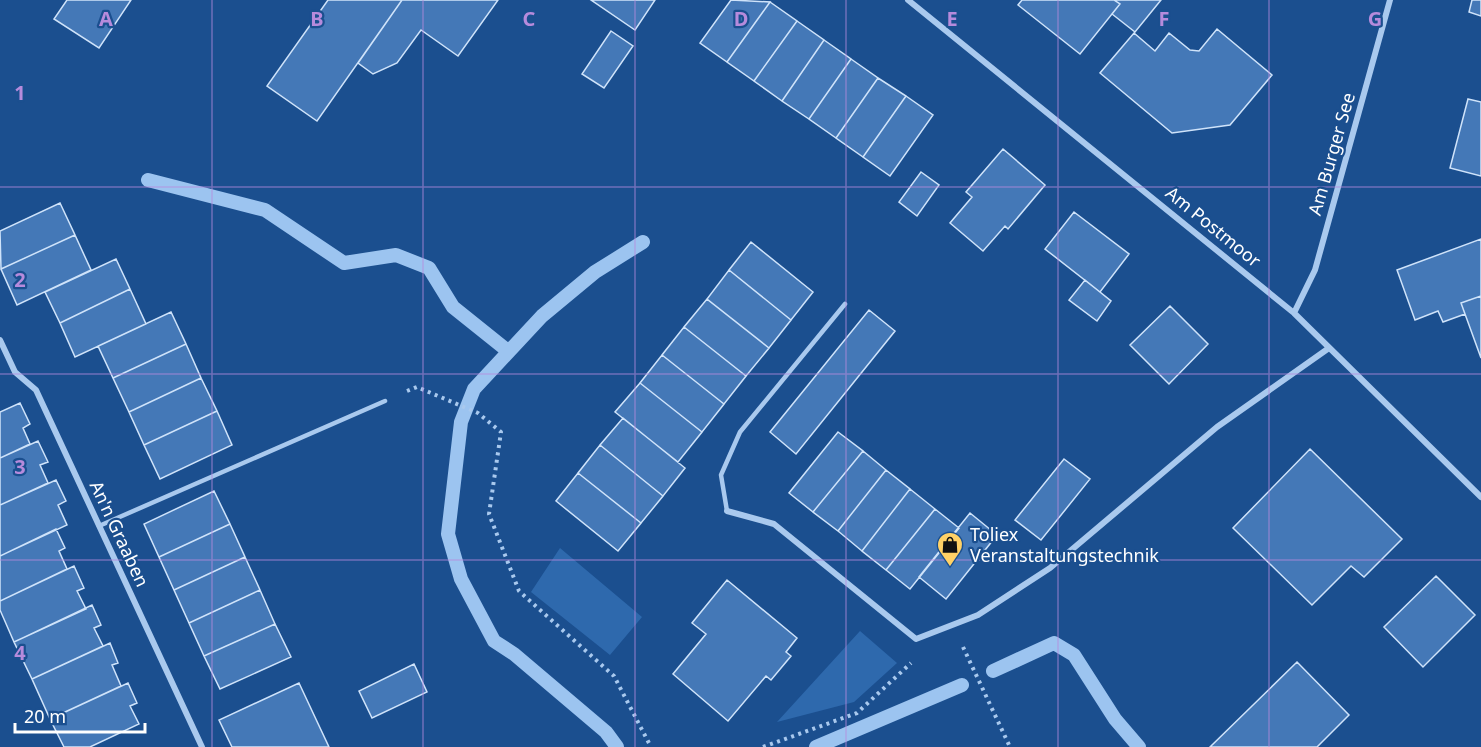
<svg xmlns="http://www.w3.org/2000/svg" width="1481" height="747" font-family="'Noto Sans',sans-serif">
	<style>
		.green { fill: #2e69ad }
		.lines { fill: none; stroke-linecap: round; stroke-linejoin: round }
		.stream { stroke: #9cc4f0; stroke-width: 14 }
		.building { fill: #4478b7; stroke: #cfe3fa; stroke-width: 1.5 }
		.path { stroke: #a9c9ee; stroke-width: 4; stroke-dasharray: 3 4.5; stroke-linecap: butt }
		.lane { stroke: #a9c9ee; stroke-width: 4.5 }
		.street { stroke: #a9c9ee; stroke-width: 6 }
		.grid { fill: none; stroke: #b68bdc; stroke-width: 1.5; stroke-opacity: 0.55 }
		.labels { text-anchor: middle; stroke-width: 4.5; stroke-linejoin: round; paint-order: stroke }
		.street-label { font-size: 18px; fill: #fff; stroke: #1b4f8f }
		.poi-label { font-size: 18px; fill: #fff; stroke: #1b4f8f; text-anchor: start }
		.grid-label { font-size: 20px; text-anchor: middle; font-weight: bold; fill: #b68bdc; stroke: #1b4f8f; stroke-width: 4.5; stroke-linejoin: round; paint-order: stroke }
	</style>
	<rect width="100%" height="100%" fill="#1b4f8f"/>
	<path class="green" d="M 560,548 L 642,617 L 610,655 L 531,592 Z
		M 860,631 L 897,663 L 854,702 L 777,722 Z"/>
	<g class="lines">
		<path class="stream" d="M 148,180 L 265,210 L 344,263 L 396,255 L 429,268 L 453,307 L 508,351
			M 993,671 L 1054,643 L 1074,655 L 1115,719 L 1139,747
			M 617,747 L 606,732 L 514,654 L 494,641 L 461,579 L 448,534 L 461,422 L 474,389 L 542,316 L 595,272 L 643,242
			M 816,747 L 962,685"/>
	</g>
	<path class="building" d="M 67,0 L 131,0 L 99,48 L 54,19 Z
		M 328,0 L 402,0 L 317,121 L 267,86 Z
		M 402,0 L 498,0 L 458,56 L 421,30 L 397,63 L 373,74 L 358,63 Z
		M 591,0 L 655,0 L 635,30 Z
		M 731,0 L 770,2 L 727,62 L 700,43 Z
		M 1022,0 L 1114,0 L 1120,4 L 1080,54 L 1018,5 Z
		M 1114,0 L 1161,0 L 1135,32 L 1112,14 L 1120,4 Z
		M 1472,0 L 1481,0 L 1481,16 L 1469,12 Z
		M 770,2 L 797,21 L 754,81 L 727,62 Z
		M 797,21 L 824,40 L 782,101 L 754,81 Z
		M 1217,29 L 1272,75 L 1230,125 L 1172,133 L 1100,73 L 1134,33 L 1155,51 L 1169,33 L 1190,50 L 1199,51 Z
		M 611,31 L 633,46 L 604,88 L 582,74 Z
		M 824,40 L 851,59 L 809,119 L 782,101 Z
		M 851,59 L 878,78 L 836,138 L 809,119 Z
		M 878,78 L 906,96 L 863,157 L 836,138 Z
		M 906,96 L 933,115 L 890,176 L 863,157 Z
		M 1468,99 L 1481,102 L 1481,176 L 1450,168 Z
		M 1003,149 L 1045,185 L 1008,229 L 1005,226 L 983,251 L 950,223 L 972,197 L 966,192 Z
		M 921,172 L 939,185 L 917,216 L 899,202 Z
		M 60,203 L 75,235 L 1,269 L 0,231 Z
		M 1074,212 L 1129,254 L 1100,292 L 1045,249 Z
		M 75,235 L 91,270 L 17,305 L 1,269 Z
		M 1481,239 L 1481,296 L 1461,303 L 1465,314 L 1443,322 L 1438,311 L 1415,320 L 1397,270 Z
		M 751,242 L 813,292 L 791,320 L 729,270 Z
		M 116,259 L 130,289 L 60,323 L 45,292 Z
		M 729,270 L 791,320 L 769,348 L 707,299 Z
		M 1085,280 L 1111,301 L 1097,321 L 1069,300 Z
		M 130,289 L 146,324 L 75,357 L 60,323 Z
		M 1481,296 L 1481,358 L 1461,303 Z
		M 707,299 L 769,348 L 746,376 L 684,327 Z
		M 1170,306 L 1208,344 L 1169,384 L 1130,345 Z
		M 869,310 L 895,331 L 796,454 L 770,432 Z
		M 171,312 L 186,344 L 113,378 L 98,346 Z
		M 684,327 L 746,376 L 724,404 L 662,355 Z
		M 186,344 L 201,378 L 129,412 L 113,378 Z
		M 662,355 L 724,404 L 702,432 L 640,383 Z
		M 201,378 L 217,411 L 144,445 L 129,412 Z
		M 640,383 L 702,432 L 678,462 L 615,412 Z
		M 20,403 L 30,424 L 23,428 L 30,444 L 0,458 L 0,412 Z
		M 217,411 L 232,445 L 160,479 L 144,445 Z
		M 623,418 L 685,468 L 663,496 L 600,445 Z
		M 838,432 L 863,451 L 813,512 L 789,493 Z
		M 38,441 L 48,462 L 40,465 L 48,483 L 0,505 L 0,458 Z
		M 600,445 L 663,496 L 641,523 L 578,473 Z
		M 1310,449 L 1402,539 L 1364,577 L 1351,566 L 1312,605 L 1233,528 Z
		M 863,451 L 886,470 L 838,531 L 813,512 Z
		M 1064,459 L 1090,479 L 1041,540 L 1015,520 Z
		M 886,470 L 910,489 L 862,551 L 838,531 Z
		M 578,473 L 641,523 L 618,551 L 556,501 Z
		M 56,480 L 66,501 L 58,505 L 67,525 L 0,556 L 0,505 Z
		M 910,489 L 935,509 L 886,570 L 862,551 Z
		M 214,491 L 230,524 L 159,557 L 144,524 Z
		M 935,509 L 959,528 L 910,589 L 886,570 Z
		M 970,513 L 997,535 L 946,599 L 919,577 Z
		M 230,524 L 245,557 L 174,590 L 159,557 Z
		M 56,529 L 65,548 L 59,551 L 67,569 L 0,601 L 0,556 Z
		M 245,557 L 260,590 L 189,623 L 174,590 Z
		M 74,566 L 84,588 L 77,591 L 86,609 L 14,642 L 0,610 L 0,601 Z
		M 1436,576 L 1475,615 L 1423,667 L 1384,627 Z
		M 727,580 L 797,638 L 786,652 L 791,656 L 771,680 L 766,676 L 728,721 L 673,674 L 706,634 L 692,623 Z
		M 260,590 L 275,624 L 204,656 L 189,623 Z
		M 92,605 L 101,625 L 94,628 L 103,646 L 32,679 L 14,642 Z
		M 275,624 L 291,657 L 220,689 L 204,656 Z
		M 110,643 L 118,663 L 112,665 L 121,686 L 50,719 L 32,679 Z
		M 1297,662 L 1349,715 L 1317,747 L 1210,747 Z
		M 414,664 L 427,692 L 372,718 L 359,691 Z
		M 128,683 L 137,703 L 130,706 L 139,724 L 90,747 L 64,747 L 50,719 Z
		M 299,683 L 329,747 L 232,747 L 219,720 Z"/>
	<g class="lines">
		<path class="path" d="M 407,391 L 417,387 L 478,413 L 501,432 L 489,514 L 519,591 L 614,676 L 651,747
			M 963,647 L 1010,747
			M 763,747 L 857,713 L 911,663"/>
		<path class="lane" d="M 727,511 L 721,475 L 740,432 L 845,304
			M 99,526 L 385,401"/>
		<path class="street" d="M 908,0 L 1294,313 L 1481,497
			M 1294,313 L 1315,270 L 1390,0
			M 0,340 L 15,372 L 36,390 L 202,747
			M 727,511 L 774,524 L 916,639 L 978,615 L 1050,568 L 1217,427 L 1329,348"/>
	</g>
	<path class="grid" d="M 212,0 L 212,747M 423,0 L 423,747M 635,0 L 635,747M 846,0 L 846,747M 1058,0 L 1058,747M 1269,0 L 1269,747M 0,187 L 1481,187M 0,374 L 1481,374M 0,560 L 1481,560"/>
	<defs>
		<symbol id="shop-pin" viewBox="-11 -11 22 30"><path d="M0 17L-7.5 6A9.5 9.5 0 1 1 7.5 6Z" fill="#ffd166" stroke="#1b4f8f"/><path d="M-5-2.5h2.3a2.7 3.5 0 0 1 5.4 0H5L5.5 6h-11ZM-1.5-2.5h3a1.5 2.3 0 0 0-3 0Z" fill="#111"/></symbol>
	</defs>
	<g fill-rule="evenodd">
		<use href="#shop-pin" x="935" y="530" width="30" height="40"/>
	</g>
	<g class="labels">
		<g class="street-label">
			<text transform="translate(1332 154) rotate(-74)" y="6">Am Burger See</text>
			<text transform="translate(1213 227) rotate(39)" y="6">Am Postmoor</text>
			<text transform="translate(119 534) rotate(65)" y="6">An'n Graaben</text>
		</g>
		<g class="poi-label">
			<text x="970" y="541">Toliex<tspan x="970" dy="21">Veranstaltungstechnik</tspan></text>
		</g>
	</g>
	<g class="grid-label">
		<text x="106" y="26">A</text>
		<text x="317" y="26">B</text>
		<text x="529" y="26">C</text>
		<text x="741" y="26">D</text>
		<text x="952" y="26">E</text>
		<text x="1164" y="26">F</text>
		<text x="1375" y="26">G</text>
		<text x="20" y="100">1</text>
		<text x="20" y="287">2</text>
		<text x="20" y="474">3</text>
		<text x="20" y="660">4</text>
	</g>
	<path d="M15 723v9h130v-9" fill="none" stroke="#ffffff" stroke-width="3"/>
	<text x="24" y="723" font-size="18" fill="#ffffff" stroke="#1b4f8f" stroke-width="4.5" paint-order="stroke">20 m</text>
</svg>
